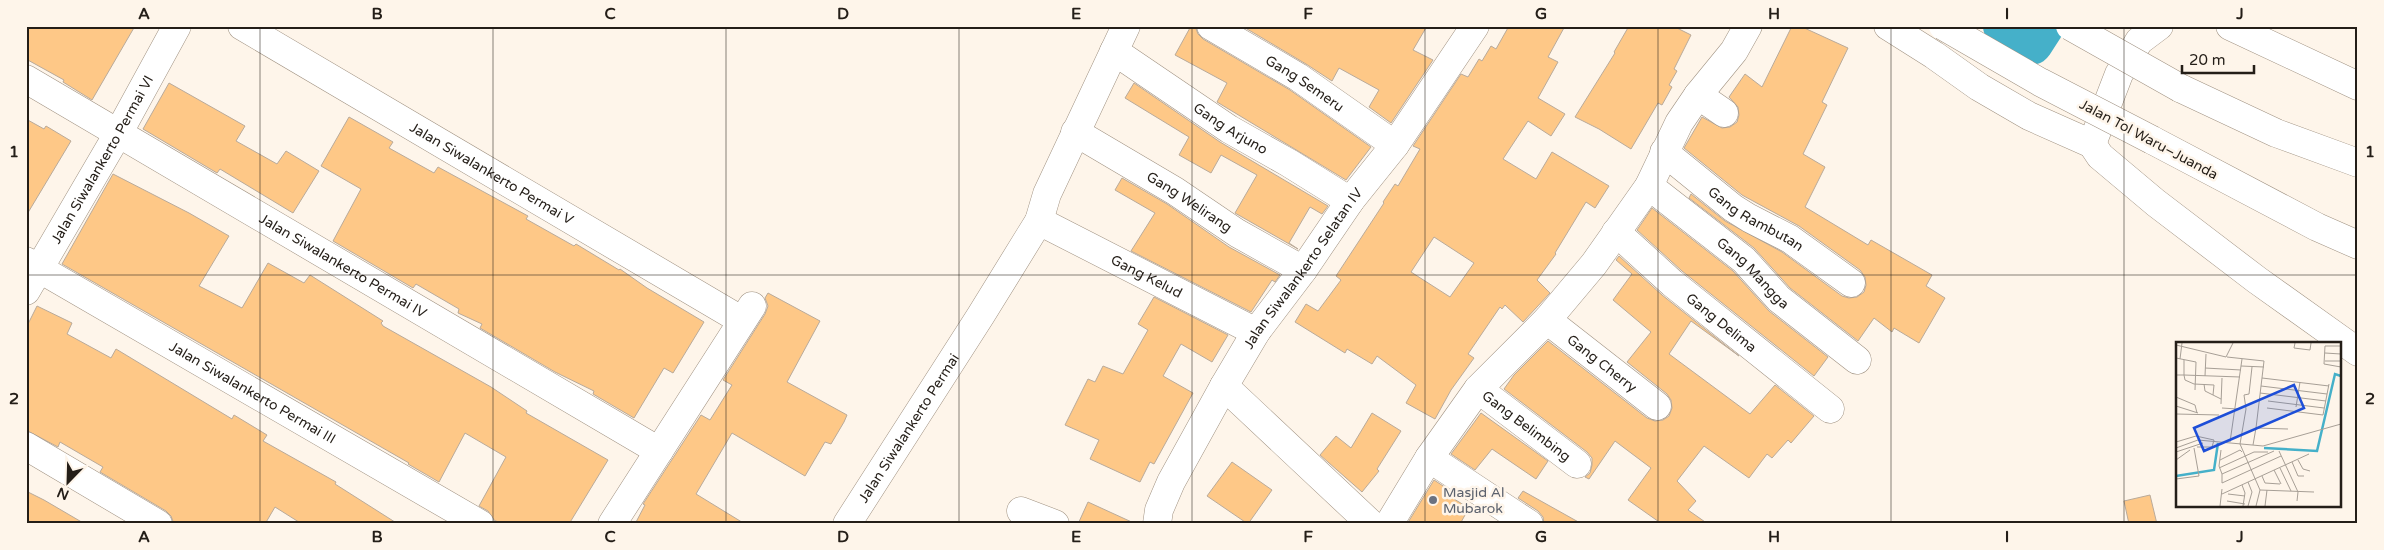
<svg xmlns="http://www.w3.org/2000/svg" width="2384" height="550" font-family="'Varela Round',sans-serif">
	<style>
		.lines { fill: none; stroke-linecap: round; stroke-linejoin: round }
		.river { stroke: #45b0c9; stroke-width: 44 }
		.building { fill: #fec887; stroke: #b9aa9a; fill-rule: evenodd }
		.minor-casing { stroke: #a09282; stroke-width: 29 }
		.tertiary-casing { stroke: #a09282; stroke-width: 29 }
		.secondary-casing { stroke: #a09282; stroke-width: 29 }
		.motorway-casing { stroke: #a09282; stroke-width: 29 }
		.minor { stroke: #fff; stroke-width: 28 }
		.tertiary { stroke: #fff; stroke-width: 28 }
		.secondary { stroke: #fff; stroke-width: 28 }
		.motorway { stroke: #fff; stroke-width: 28 }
		.motorway-bridge-casing { stroke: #a09282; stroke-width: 29; stroke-linecap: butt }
		.motorway-bridge { stroke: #fff; stroke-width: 28 }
		.grid { fill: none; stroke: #241e18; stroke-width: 1; stroke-opacity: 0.55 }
		.worship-dot { fill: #6b7280; stroke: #fef5ea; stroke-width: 2 }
		.labels { text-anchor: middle; stroke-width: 5; stroke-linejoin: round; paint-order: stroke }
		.street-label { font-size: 14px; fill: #241e18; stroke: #fef5ea }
		.worship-label { font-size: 14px; fill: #5b616d; stroke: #fef5ea; text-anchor: start }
		.inset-river { fill: none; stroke: #45b0c9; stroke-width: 2.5 }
		.inset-road { fill: none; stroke: #a79f96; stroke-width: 1 }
		.view { fill: #1d4ed8; fill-opacity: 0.15; stroke: #1d4ed8; stroke-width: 2.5 }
		.inset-edge { fill: none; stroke: #241e18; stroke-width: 2.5 }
		.neatline { fill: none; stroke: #241e18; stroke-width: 2 }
		.grid-label { font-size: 16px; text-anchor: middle; font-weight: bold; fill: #241e18 }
	</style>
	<rect width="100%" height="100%" fill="#fef5ea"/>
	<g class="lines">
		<path class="river" d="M 2005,26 L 2031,43 L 2042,26"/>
	</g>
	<path class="building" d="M 26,26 L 135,26 L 92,100 L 63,82 L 64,80 L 26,59 Z
		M 1191,26 L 1195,26 L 1198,34 L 1203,39 L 1290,90 L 1371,147 L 1346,180 L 1217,102 L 1227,83 L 1175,55 Z
		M 1242,26 L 1427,26 L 1413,50 L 1433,60 L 1391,123 L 1369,107 L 1379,90 L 1339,68 L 1332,81 L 1306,64 Z
		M 1509,26 L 1565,26 L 1548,57 L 1558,62 L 1538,98 L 1565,114 L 1551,136 L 1528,121 L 1503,159 L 1536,179 L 1552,152 L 1609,186 L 1595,208 L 1586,202 L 1555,253 L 1556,254 L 1537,280 L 1550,293 L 1523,322 L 1505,305 L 1502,309 L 1500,307 L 1468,354 L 1474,358 L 1451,390 L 1435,419 L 1406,403 L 1416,385 L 1377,356 L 1372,364 L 1347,349 L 1345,353 L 1295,322 L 1306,304 L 1318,311 L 1341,280 L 1336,276 L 1384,203 L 1383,202 L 1395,184 L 1398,186 L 1420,149 L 1413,146 L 1461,74 L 1468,77 L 1479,59 L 1482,61 L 1491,46 L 1496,49 ZM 1434,237 L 1474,263 L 1450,297 L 1411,272 Z
		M 1629,26 L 1673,26 L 1691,35 L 1674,69 L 1677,71 L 1669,85 L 1672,87 L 1662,105 L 1658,103 L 1631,149 L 1599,129 L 1575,117 L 1615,53 L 1614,52 Z
		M 1792,26 L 1800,26 L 1848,48 L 1822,102 L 1827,105 L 1803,154 L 1825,167 L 1805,207 L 1868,245 L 1871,240 L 1932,275 L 1926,286 L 1945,298 L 1919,343 L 1894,328 L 1892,332 L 1874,318 L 1858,341 L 1790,288 L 1754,248 L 1689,198 L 1691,194 L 1725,221 L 1782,252 L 1842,296 L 1849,298 L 1857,297 L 1864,292 L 1866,285 L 1865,277 L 1860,270 L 1799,226 L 1742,195 L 1684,148 L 1702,117 L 1722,128 L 1730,127 L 1737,122 L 1739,115 L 1738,107 L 1729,97 L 1745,74 L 1762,87 Z
		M 169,83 L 245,126 L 236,141 L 277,164 L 286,151 L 319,171 L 293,213 L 220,169 L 217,173 L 143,129 Z
		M 1134,83 L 1220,142 L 1328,206 L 1322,214 L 1310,207 L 1289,243 L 1298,249 L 1235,213 L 1257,175 L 1221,155 L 1211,173 L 1179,155 L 1189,137 L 1125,98 Z
		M 349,117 L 393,142 L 389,148 L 434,173 L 438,167 L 528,216 L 526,219 L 574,246 L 576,244 L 619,270 L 620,269 L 647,288 L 704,322 L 673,373 L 664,368 L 634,418 L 593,394 L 594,391 L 555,372 L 480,328 L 482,324 L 458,313 L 459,309 L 416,284 L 413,288 L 333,241 L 361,189 L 321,166 Z
		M 26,119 L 44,129 L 46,126 L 71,141 L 26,216 Z
		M 113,174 L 189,213 L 229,236 L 199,286 L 242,308 L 268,263 L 304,283 L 310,275 L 383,321 L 381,323 L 383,326 L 491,387 L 527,411 L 526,413 L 608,460 L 569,524 L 502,524 L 494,520 L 488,511 L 479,506 L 506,457 L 465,433 L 439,482 L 408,464 L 409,463 L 62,264 Z
		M 1122,178 L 1167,204 L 1229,247 L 1280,275 L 1275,282 L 1272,280 L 1251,312 L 1131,251 L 1155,213 L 1115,190 Z
		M 1652,208 L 1733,271 L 1769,311 L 1828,357 L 1814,376 L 1682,271 L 1637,230 Z
		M 1619,256 L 1662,295 L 1739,356 L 1691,321 L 1669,354 L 1750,414 L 1775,385 L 1814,416 L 1791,443 L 1788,440 L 1772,458 L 1767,454 L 1749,478 L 1704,446 L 1677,481 L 1696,501 L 1688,510 L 1708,524 L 1662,524 L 1628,500 L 1651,468 L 1615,441 L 1589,479 L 1585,477 L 1590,473 L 1592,465 L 1592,458 L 1587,452 L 1504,389 L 1514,375 L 1548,341 L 1647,418 L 1655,421 L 1663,420 L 1669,416 L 1672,408 L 1671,400 L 1667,394 L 1627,362 L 1651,332 L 1613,300 L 1632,274 L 1616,260 Z
		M 768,293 L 820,321 L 787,382 L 847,415 L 844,422 L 831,444 L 825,442 L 805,476 L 732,433 L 696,494 L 745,524 L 635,524 L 645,505 L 643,504 L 701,415 L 710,420 L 732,385 L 723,380 L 765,314 L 768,306 L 765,298 Z
		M 1154,297 L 1228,335 L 1212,362 L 1181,344 L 1163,376 L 1193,393 L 1154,464 L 1150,462 L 1140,482 L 1090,459 L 1099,440 L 1065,425 L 1088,379 L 1095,382 L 1103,366 L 1123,374 L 1148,330 L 1138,324 Z
		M 37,306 L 72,323 L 67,334 L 111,358 L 116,349 L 232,419 L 234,415 L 267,435 L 263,441 L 336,482 L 335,484 L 398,524 L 302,524 L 275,507 L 265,524 L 174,524 L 171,516 L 166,511 L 100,472 L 103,467 L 60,442 L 58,447 L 26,430 L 26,328 Z
		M 1372,413 L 1401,431 L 1377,469 L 1379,471 L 1362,492 L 1320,455 L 1336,436 L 1351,448 Z
		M 1481,413 L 1548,461 L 1536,479 L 1492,449 L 1475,470 L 1451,454 Z
		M 1232,462 L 1272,490 L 1248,524 L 1207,496 Z
		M 1434,480 L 1457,495 L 1454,499 L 1469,508 L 1460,524 L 1407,524 Z
		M 26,491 L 44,500 L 85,524 L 26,524 Z
		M 1523,491 L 1582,524 L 1544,524 L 1543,517 L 1538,511 L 1518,498 Z
		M 2150,495 L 2157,524 L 2129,524 L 2124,501 Z
		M 1088,502 L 1136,524 L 1078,524 Z"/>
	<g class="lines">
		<defs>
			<g id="minor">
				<path id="s1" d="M 242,26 L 741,320"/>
				<path id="s2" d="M 1211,26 L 1298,77 L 1395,145"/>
				<path d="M 1888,26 L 1934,55 L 1979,87 L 2029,116 L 2092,144"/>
				<path id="s3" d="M 1114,51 L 1229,129 L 1289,163 L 1350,201"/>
				<path id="s4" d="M 26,79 L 659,451"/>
				<path d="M 1698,95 L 1724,113"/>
				<path id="s5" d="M 1075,132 L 1175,191 L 1237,233 L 1303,270"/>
				<path id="s6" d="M 1664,152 L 1733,208 L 1749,218 L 1790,239 L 1851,283"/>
				<path id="s7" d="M 1649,186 L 1744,260 L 1779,299 L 1857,360"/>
				<path id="s8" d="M 1039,221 L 1256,332"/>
				<path id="s9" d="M 1616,232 L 1672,283 L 1830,409"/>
				<path id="s10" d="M 26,261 L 480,524"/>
				<path id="s11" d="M 26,291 L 119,132 L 177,26"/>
				<path id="s12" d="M 1547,320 L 1657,406"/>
				<path d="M 1224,386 L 1371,524"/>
				<path id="s13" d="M 1478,389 L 1577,464"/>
				<path d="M 26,446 L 158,524"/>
				<path d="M 1429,458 L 1529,524"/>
				<path d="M 1021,511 L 1055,524"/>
				<path d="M 612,524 L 752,306"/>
				<path id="s14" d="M 847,524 L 981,315 L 1039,221 L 1047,194 L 1126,26"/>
				<path id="s15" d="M 1157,524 L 1159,510 L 1171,482 L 1224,386 L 1256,332 L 1303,270 L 1350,201 L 1395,145 L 1475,26"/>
				<path d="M 1389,524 L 1429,458 L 1478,389 L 1547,320 L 1594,264 L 1649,186 L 1679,123 L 1698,95 L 1734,51 L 1748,26"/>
			</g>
			<path id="tertiary" d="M 2230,26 L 2358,86
				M 2092,144 L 2119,74 L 2139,41 L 2159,26"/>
			<path id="secondary" d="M 2092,144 L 2100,156 L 2156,203 L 2257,280 L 2358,352"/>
			<path id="motorway" d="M 2180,88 L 2276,133 L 2358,163
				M 2152,140 L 2317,227 L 2358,245"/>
		</defs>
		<use href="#minor" class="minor-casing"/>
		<use href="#tertiary" class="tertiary-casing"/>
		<use href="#secondary" class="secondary-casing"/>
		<use href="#motorway" class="motorway-casing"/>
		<use href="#minor" class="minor"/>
		<use href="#tertiary" class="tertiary"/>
		<use href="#secondary" class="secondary"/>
		<use href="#motorway" class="motorway"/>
		<defs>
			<path id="motorway-bridge" d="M 1943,26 L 2040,82 L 2152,140
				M 2070,26 L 2180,88"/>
		</defs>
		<use href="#motorway-bridge" class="motorway-bridge-casing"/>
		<use href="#motorway-bridge" class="motorway-bridge"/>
	</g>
	<path class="grid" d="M 260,26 L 260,524M 493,26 L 493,524M 726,26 L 726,524M 959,26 L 959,524M 1192,26 L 1192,524M 1425,26 L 1425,524M 1658,26 L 1658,524M 1891,26 L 1891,524M 2124,26 L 2124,524M 26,275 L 2358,275"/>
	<circle class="worship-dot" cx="1433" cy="500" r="5"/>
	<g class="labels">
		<g class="street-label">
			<text dy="5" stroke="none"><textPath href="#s2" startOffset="110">Gang Semeru</textPath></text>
			<text dy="5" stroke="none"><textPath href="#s3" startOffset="140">Gang Arjuno</textPath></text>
			<text transform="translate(2149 139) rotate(28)" y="5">Jalan Tol Waru–Juanda</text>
			<text dy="5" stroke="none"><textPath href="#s11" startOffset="152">Jalan Siwalankerto Permai VI</textPath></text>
			<text dy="5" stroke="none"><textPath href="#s1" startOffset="290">Jalan Siwalankerto Permai V</textPath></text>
			<text dy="5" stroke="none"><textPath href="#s5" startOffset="134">Gang Welirang</textPath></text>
			<text dy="5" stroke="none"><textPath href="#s6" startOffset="114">Gang Rambutan</textPath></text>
			<text dy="5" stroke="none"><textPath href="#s4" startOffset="368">Jalan Siwalankerto Permai IV</textPath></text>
			<text dy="5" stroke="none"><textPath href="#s15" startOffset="296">Jalan Siwalankerto Selatan IV</textPath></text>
			<text dy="5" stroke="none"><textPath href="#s7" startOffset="136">Gang Mangga</textPath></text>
			<text dy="5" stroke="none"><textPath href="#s8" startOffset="121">Gang Kelud</textPath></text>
			<text dy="5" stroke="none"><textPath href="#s9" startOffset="139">Gang Delima</textPath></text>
			<text dy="5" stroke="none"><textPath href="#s12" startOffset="70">Gang Cherry</textPath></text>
			<text dy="5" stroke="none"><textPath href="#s10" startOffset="262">Jalan Siwalankerto Permai III</textPath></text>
			<text dy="5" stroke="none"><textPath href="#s13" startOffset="61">Gang Belimbing</textPath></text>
			<text dy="5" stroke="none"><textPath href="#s14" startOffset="114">Jalan Siwalankerto Permai</textPath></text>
		</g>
		<g class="worship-label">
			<text x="1443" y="497">Masjid Al<tspan x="1443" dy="16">Mubarok</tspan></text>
		</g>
	</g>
	<g transform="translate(2176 342)">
		<rect width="165" height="165" fill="#fef5ea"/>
		<path class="inset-river" d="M 88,106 L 141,109 L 159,32 L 165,34M 0,134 L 38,128 L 42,101"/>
		<path class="inset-road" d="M 119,1 L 118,6 L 134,8 L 135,1M 165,1 L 165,31M 0,3 L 50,15 L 57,1M 165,4 L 149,4 L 148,22 L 165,25M 149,11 L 165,12M 51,15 L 88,19 L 80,86M 0,16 L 20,20 L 19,48M 4,17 L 6,1M 8,18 L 8,33 L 64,35M 149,19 L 165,19M 65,24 L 88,25M 76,25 L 73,52 L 68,53 L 70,67 L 64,102 L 84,148 L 80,164M 29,26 L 65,28M 0,33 L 8,33 L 9,38 L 18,42 L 38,43 L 37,53 L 45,57M 29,34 L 30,12M 86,36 L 153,44M 28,42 L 29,49 L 37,53M 85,44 L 151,52M 84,51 L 150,59M 0,55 L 19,63 L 21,71M 92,59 L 148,66M 45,62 L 46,36M 0,64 L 22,71M 120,65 L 124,40M 46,66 L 61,67M 91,66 L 147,73 L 153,42M 0,72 L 43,73M 0,100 L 20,94 L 38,98M 54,100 L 66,17M 77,103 L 80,86 L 112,87M 21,105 L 36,105 L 38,98M 0,106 L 22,98 L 87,104 L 165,82M 45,108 L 43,124 L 46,132M 98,109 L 46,132 L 46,141 L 105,114M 103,109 L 122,150 L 121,159M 0,110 L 27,101M 0,118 L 14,108M 44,118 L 64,108 L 66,110M 122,118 L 127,127 L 134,129M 116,120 L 122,134 L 128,134M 43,126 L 78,110 L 92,110M 104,126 L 115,149M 98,128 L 105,142M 86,134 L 89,141 L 104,142M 0,137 L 23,134 L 18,106M 66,143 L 69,151 L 67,164M 84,148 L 138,150M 46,152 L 133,112M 52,152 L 69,154M 51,159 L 69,162M 44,164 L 46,147M 72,164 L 76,150 L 72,140M 89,164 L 91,148"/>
		<path class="view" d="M 118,43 L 128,66 L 28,109 L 18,86 Z"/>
		<rect width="165" height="165" class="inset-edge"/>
	</g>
	<rect width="2384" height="550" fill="none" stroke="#fef5ea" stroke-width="55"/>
	<g transform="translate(68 482) rotate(203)" stroke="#fef5ea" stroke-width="4" paint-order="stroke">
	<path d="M0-4L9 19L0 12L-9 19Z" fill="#241e18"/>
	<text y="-8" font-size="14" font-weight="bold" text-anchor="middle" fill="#241e18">N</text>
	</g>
	<path d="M2182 65v8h72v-8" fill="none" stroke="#241e18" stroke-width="2.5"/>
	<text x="2189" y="65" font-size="15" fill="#241e18" stroke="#fef5ea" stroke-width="4" paint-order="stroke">20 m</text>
	<rect x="28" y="28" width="2328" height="494" class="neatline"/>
	<g class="grid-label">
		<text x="144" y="19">A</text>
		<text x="377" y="19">B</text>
		<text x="610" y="19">C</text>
		<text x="843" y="19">D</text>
		<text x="1076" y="19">E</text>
		<text x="1308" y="19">F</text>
		<text x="1541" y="19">G</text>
		<text x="1774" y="19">H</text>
		<text x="2007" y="19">I</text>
		<text x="2240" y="19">J</text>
		<text x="14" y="157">1</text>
		<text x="2370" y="157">1</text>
		<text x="14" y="404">2</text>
		<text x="2370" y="404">2</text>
		<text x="144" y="542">A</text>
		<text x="377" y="542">B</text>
		<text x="610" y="542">C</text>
		<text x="843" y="542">D</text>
		<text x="1076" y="542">E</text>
		<text x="1308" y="542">F</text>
		<text x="1541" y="542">G</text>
		<text x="1774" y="542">H</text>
		<text x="2007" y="542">I</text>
		<text x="2240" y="542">J</text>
	</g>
</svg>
